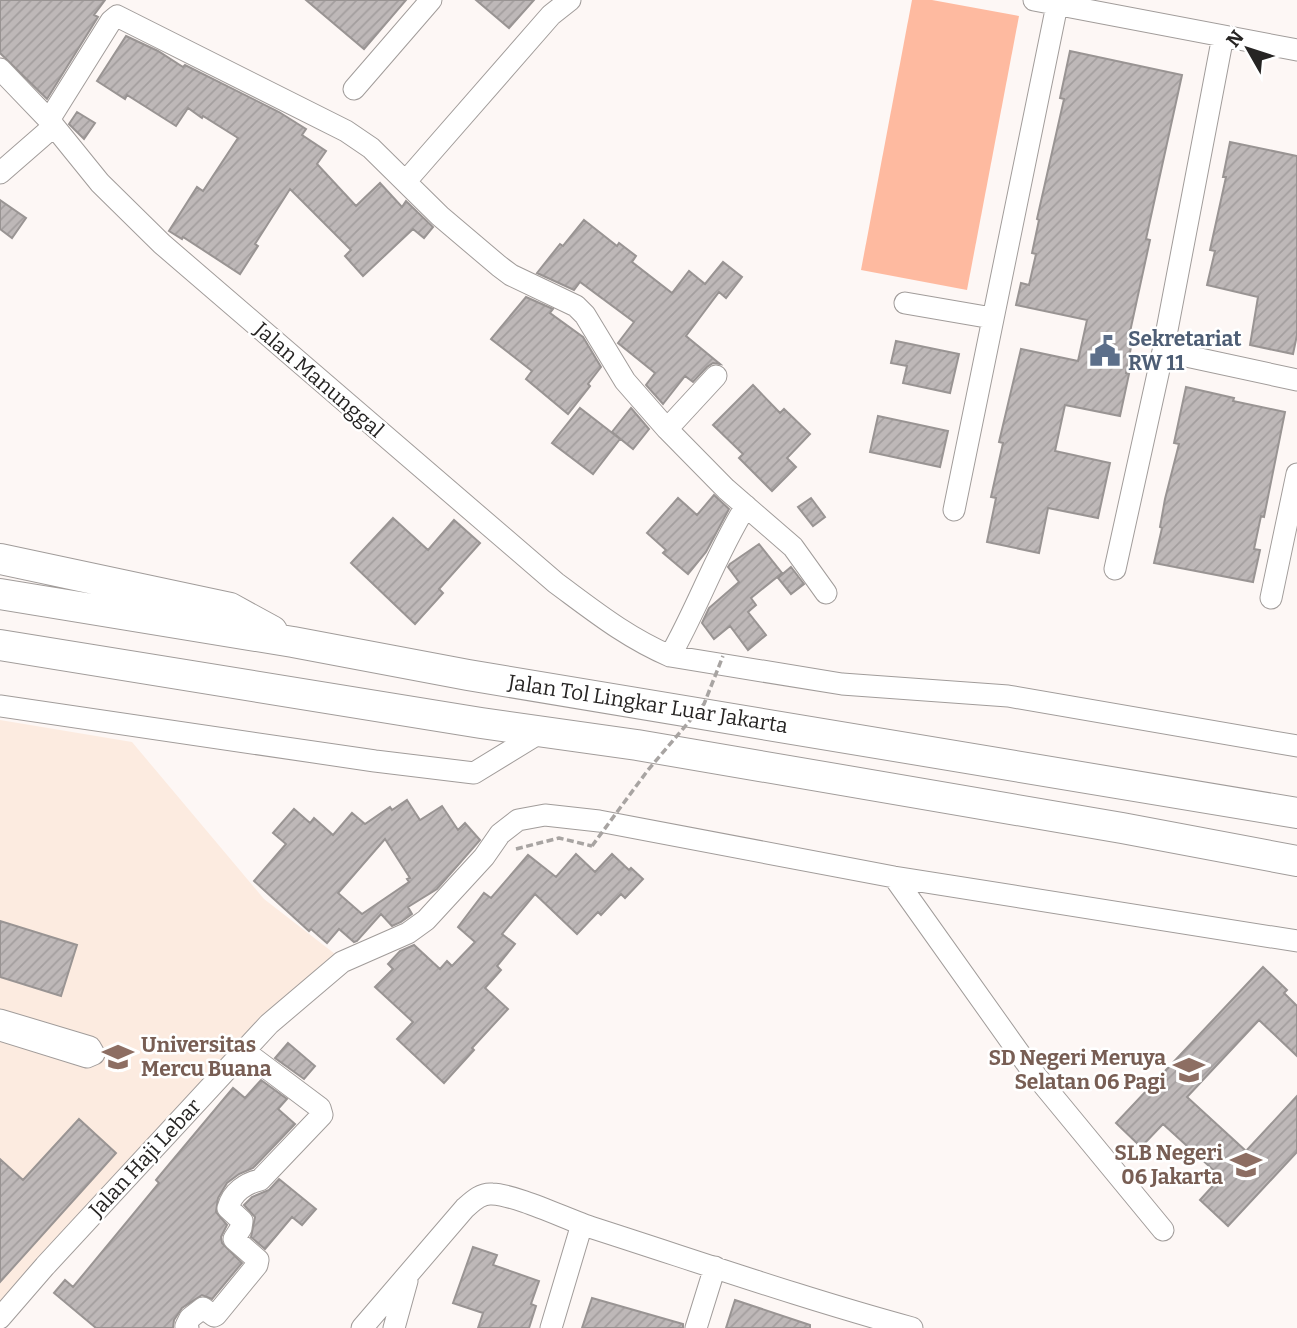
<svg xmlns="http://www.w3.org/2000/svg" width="1297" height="1328" font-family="Bitter,serif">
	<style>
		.commercial { fill: #fcebe0 }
		.green { fill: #febaa0 }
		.building { fill: url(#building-hatch); stroke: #999493; stroke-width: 2; fill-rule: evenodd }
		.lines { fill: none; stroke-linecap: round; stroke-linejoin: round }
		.minor-casing { stroke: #a19c9a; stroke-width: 23 }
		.highway-casing { stroke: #a19c9a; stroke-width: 32 }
		.path { stroke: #a8a4a2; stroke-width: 3.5; stroke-dasharray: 7 3.5; stroke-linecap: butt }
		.minor { stroke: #fff; stroke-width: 21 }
		.highway { stroke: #fff; stroke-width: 30 }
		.path-bridge { stroke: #a8a4a2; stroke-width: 3.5; stroke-dasharray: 7 3.5; stroke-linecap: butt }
		.labels { text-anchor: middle; stroke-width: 5; stroke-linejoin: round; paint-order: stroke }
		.service-label { font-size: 21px; font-weight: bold; fill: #4e5e75; stroke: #fff; text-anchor: start }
		.street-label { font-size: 21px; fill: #262423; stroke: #fff }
		.education-label { font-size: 21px; font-weight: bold; fill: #785e54; stroke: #fff; text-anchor: end }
	</style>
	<defs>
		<pattern id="building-hatch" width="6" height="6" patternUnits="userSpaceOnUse" patternTransform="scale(1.75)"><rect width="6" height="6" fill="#beb8b8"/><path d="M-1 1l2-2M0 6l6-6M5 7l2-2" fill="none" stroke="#a39e9e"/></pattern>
	</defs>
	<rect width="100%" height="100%" fill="#fdf7f5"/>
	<path class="commercial" d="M 0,720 L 132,742 L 264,899 L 335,954 L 0,1324 Z"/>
	<path class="green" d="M 912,0 L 932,0 L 1019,16 L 967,290 L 861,270 Z"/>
	<path class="building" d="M 0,0 L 105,0 L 94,15 L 98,17 L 47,99 L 0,53 Z
		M 306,0 L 406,0 L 364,49 Z
		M 476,0 L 534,0 L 509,28 Z
		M 126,36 L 158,51 L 183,67 L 185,65 L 279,112 L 306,129 L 302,135 L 326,151 L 317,164 L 356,206 L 380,183 L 402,207 L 406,201 L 433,227 L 424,238 L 413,229 L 363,276 L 345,256 L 351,250 L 290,189 L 255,244 L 258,246 L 240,274 L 183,237 L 182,239 L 169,231 L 197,187 L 203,191 L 238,138 L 203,116 L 202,118 L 188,108 L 176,126 L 127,95 L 125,99 L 97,81 Z
		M 1070,51 L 1182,75 L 1146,239 L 1150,240 L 1128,341 L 1132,342 L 1126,373 L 1129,374 L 1120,416 L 1065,405 L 1055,451 L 1110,463 L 1098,518 L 1048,508 L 1039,553 L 987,542 L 996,498 L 991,497 L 1003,443 L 999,442 L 1021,349 L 1078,361 L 1087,320 L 1016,305 L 1021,283 L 1029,285 L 1036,254 L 1032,253 L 1039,220 L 1037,219 L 1064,99 L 1060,98 Z
		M 77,112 L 95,123 L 84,139 L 69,124 Z
		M 1230,142 L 1297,156 L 1297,335 L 1293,354 L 1250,345 L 1258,297 L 1207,285 L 1215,251 L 1210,250 L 1226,177 L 1223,177 Z
		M 0,200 L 26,218 L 12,238 L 0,229 Z
		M 584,220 L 617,246 L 619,243 L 636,256 L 632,262 L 672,293 L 689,271 L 705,284 L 723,262 L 742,277 L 726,298 L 719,292 L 686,336 L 720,364 L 713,363 L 707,367 L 693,382 L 685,376 L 663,404 L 646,385 L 655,373 L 618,343 L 634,322 L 580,282 L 574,290 L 537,273 L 560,244 L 563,246 Z
		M 526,297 L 553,309 L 550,313 L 583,337 L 601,367 L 588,384 L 590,386 L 568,414 L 526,379 L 532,371 L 491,339 Z
		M 896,341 L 959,354 L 950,393 L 903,383 L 907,366 L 891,363 Z
		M 753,385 L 780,413 L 784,409 L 810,434 L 787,458 L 796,467 L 772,491 L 739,458 L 743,454 L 713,425 Z
		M 1186,387 L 1234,398 L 1233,401 L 1285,412 L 1264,517 L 1261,516 L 1254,549 L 1260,550 L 1253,582 L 1154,563 L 1162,528 L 1160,527 L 1165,499 L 1179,444 L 1174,443 Z
		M 580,408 L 620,439 L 593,474 L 552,443 Z
		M 631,408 L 649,429 L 633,449 L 612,432 Z
		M 878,416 L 948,431 L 940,467 L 870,452 Z
		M 714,495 L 729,509 L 706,552 L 688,574 L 663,553 L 666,550 L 647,533 L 678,498 L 697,515 Z
		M 811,498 L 825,517 L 813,526 L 798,507 Z
		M 393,518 L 428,550 L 454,520 L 480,543 L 439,589 L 443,593 L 415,624 L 351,563 Z
		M 759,544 L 782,573 L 751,598 L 756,605 L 748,612 L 766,635 L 748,650 L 730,626 L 714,639 L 702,623 L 709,608 L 739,582 L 728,567 L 730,564 Z
		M 791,567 L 804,584 L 791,594 L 778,578 Z
		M 407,800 L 420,820 L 442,806 L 458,830 L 465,823 L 480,840 L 437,889 L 408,907 L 412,914 L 401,922 L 392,926 L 381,914 L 357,941 L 354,942 L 339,929 L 327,943 L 311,929 L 309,931 L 254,881 L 286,844 L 273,833 L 294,809 L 310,823 L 314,818 L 333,835 L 352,813 L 365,824 L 390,807 L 392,810 ZM 385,839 L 410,878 L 407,879 L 409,882 L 362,914 L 338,893 Z
		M 576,854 L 595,872 L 612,854 L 629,870 L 631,868 L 643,879 L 625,898 L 621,894 L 601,915 L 598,912 L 577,934 L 535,894 L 502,934 L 515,944 L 497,966 L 501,970 L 485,988 L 508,1009 L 472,1048 L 474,1050 L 444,1083 L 397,1039 L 413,1022 L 375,987 L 393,969 L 388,964 L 400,951 L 414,945 L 440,969 L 447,961 L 452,966 L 475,942 L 458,927 L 484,893 L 491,898 L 528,855 L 556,877 Z
		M 0,921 L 77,945 L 61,996 L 0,977 Z
		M 1263,967 L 1287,990 L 1284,993 L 1297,1006 L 1297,1056 L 1259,1020 L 1187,1097 L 1246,1151 L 1297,1096 L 1297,1152 L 1228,1226 L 1200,1200 L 1221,1177 L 1163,1124 L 1141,1147 L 1116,1123 Z
		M 288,1043 L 315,1066 L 304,1079 L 275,1058 Z
		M 261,1080 L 287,1099 L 278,1109 L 295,1124 L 253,1168 L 239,1174 L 227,1183 L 218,1198 L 216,1212 L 227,1225 L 221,1237 L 222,1243 L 242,1263 L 212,1299 L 202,1295 L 182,1308 L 174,1320 L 173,1328 L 96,1328 L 54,1293 L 65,1280 L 73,1287 L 159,1183 L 156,1180 L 233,1088 L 245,1098 Z
		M 79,1119 L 116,1153 L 0,1282 L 0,1159 L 23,1180 Z
		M 279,1179 L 316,1209 L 302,1225 L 292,1217 L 265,1249 L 251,1237 L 255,1217 L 244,1205 L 252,1197 L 269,1190 Z
		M 473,1247 L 497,1255 L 493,1265 L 539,1281 L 531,1304 L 536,1306 L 529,1328 L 478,1328 L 483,1313 L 453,1303 Z
		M 592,1298 L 683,1324 L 683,1328 L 582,1328 Z
		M 735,1300 L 810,1325 L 810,1328 L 726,1328 Z"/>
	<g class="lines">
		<defs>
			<path id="minor" d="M 1034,0 L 1297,50
				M 0,69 L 49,120 L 100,183 L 162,244 L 556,583 C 594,611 626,637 670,656 L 842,684 L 1008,696 L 1297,746
				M 354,89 L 431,0
				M 49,120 L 111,21 L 117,16 L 346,131 L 371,148 L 440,216 L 499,266 L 511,275 L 576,306 L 585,315 L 625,381 L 667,429 L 726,489 L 793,547 L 826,593
				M 0,173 L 54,126
				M 406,181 L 551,15 L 570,0
				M 905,303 L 992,318
				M 1163,351 L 1297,380
				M 667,429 L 716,376
				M 954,510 L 1057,5
				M 1115,569 L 1163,351 L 1223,36
				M 1271,598 L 1297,474
				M 670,656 C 698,607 716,554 746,506
				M 0,706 L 375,761 L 474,773 L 541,732
				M 894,877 L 1032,1071 L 1163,1230
				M 0,1020 L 90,1047 L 94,1054 L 87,1057 L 0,1030
				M 0,1318 L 45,1266 L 269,1024 L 342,962 L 408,933 L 426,920 L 484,857 L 500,834 L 518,820 L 545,815 L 599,821 L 894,877 L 1297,941
				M 188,1328 L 186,1326 L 190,1318 L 203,1308 L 214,1316 L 216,1315 L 257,1265 L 258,1260 L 234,1239 L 241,1228 L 242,1221 L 228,1208 C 232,1192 246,1183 260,1180 L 322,1115 L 320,1108 L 244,1051
				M 362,1328 L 465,1208 C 473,1201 481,1193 492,1194 C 517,1195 566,1219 593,1228 C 699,1262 805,1299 912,1328
				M 394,1328 L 407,1281
				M 551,1328 L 582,1224
				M 696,1328 L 715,1267"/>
			<path id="highway" d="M 0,559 L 230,608 L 272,631
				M 0,594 L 293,642 L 468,675 L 1297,813
				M 0,645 L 481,723 L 637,745 L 1122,828 L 1297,861"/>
		</defs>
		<use href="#minor" class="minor-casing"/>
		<use href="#highway" class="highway-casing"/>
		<path class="path" d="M 516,849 L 559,838 L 592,846"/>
		<use href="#minor" class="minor"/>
		<use href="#highway" class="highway"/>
		<path class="path-bridge" d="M 592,846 L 648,770 L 704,704 L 723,656"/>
	</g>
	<defs>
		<symbol id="civic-bare" viewBox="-9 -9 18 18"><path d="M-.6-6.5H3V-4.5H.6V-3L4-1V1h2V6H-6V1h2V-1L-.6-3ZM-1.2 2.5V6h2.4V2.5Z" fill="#5c6f8a" stroke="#fff" stroke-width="2.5" paint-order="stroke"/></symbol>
		<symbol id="university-bare" viewBox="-9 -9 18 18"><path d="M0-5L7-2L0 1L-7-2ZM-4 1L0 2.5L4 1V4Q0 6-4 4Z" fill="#8d6e63" stroke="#fff" stroke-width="2.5" paint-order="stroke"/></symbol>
		<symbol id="school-bare" viewBox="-9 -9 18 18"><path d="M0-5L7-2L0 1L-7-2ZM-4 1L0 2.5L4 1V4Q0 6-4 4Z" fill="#8d6e63" stroke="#fff" stroke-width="2.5" paint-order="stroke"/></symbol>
	</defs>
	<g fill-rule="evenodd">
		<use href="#civic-bare" x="1083" y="329" width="44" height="44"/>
		<use href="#university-bare" x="96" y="1035" width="44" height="44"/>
		<use href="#school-bare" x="1167" y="1048" width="44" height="44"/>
		<use href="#school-bare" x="1224" y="1143" width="44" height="44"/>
	</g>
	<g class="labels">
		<g class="service-label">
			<text x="1128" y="346">Sekretariat<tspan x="1128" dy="24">RW 11</tspan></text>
		</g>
		<g class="street-label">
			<text transform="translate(319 380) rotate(41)" y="7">Jalan Manunggal</text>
			<text transform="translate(648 704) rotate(9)" y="7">Jalan Tol Lingkar Luar Jakarta</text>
			<text transform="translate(145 1158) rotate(-47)" y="7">Jalan Haji Lebar</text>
		</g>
		<g class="education-label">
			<text x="141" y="1052" text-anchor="start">Universitas<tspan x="141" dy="24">Mercu Buana</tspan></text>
			<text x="1166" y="1065">SD Negeri Meruya<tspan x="1166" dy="24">Selatan 06 Pagi</tspan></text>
			<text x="1223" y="1160">SLB Negeri<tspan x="1223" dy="24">06 Jakarta</tspan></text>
		</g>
	</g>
	<g transform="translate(1248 49) rotate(309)" stroke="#ffffff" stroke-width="5" paint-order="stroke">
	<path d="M0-5L12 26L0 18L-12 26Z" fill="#262423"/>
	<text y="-10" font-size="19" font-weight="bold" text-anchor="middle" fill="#262423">N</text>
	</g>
</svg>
